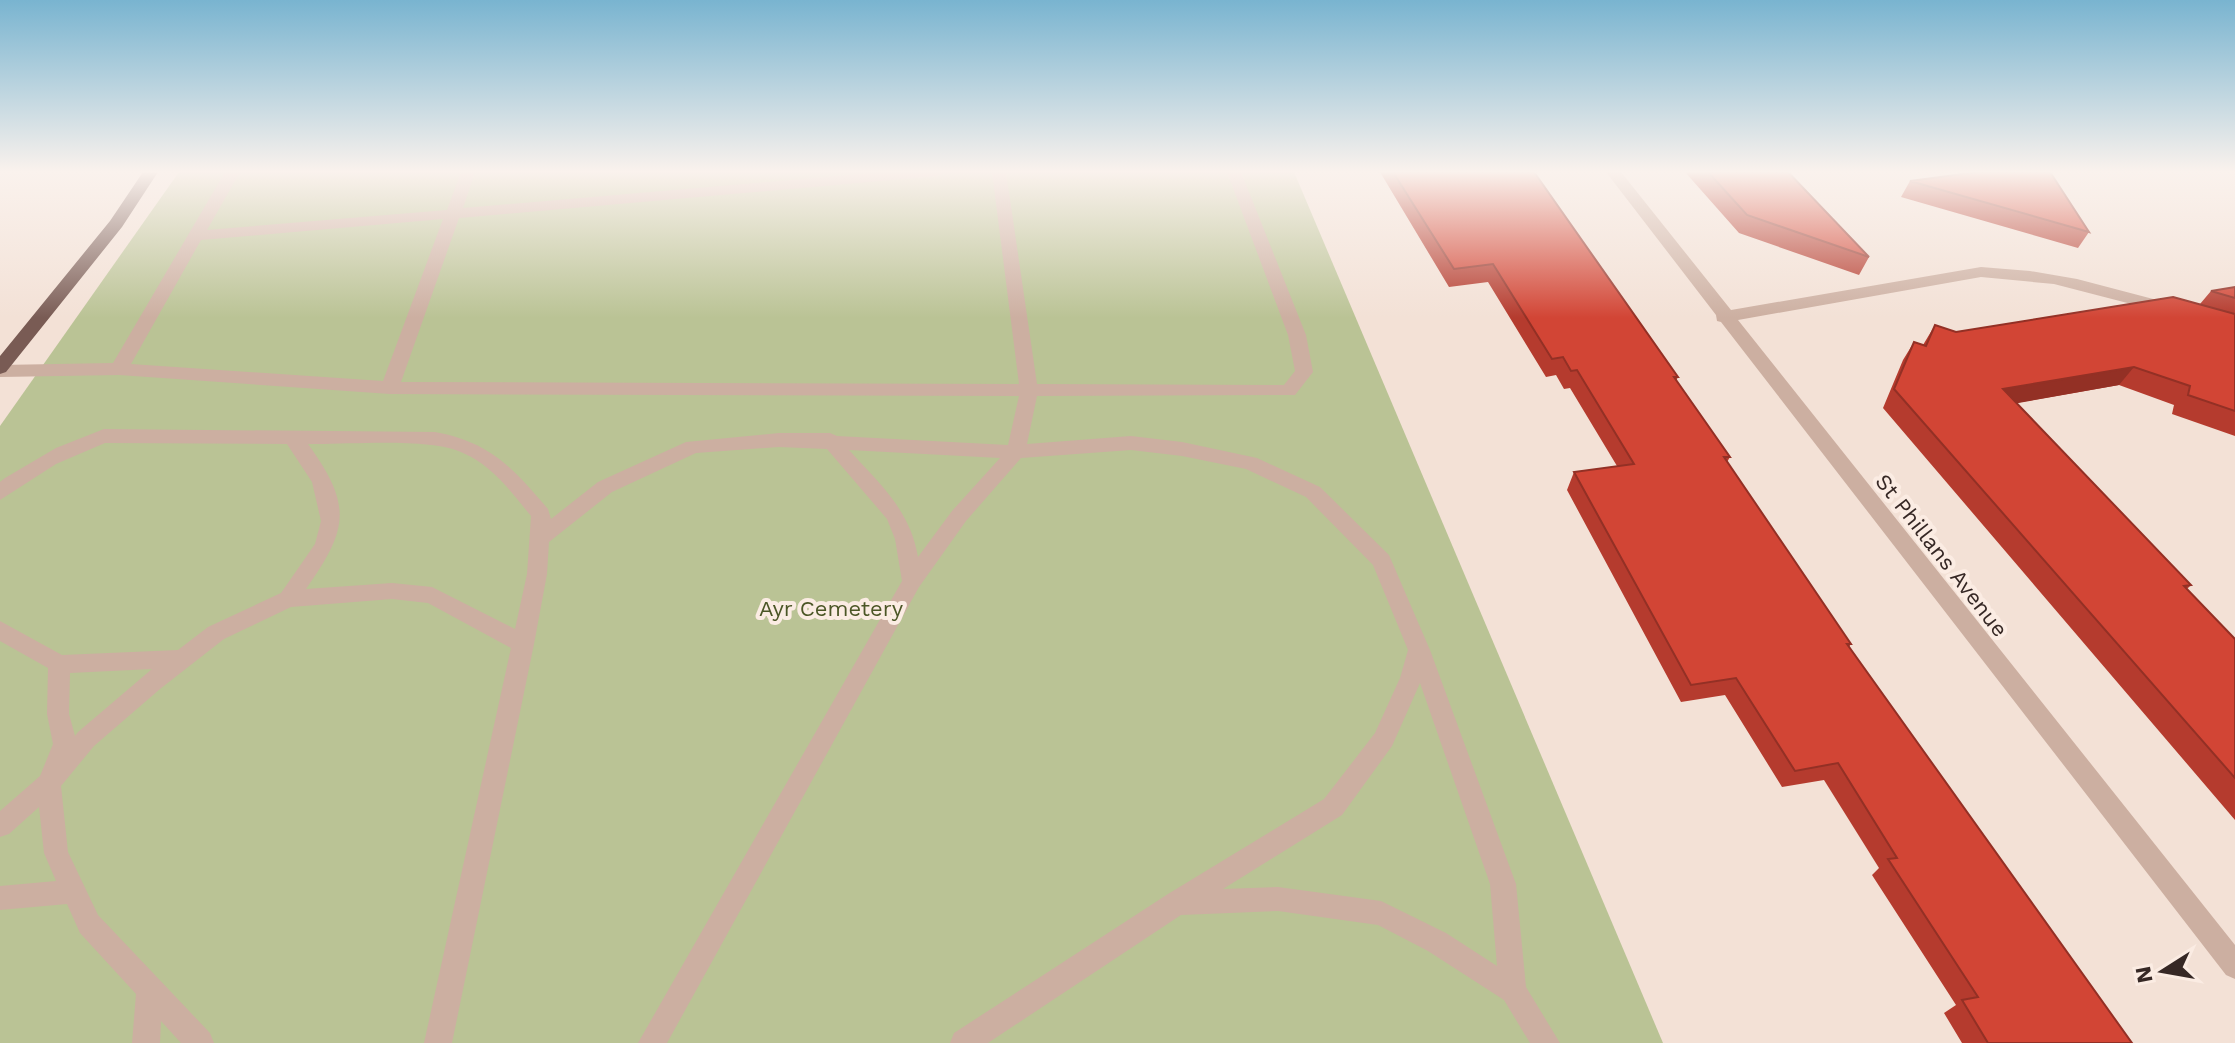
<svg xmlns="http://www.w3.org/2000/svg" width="2235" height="1043" font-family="'Work Sans',sans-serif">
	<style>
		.green { fill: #bac395 }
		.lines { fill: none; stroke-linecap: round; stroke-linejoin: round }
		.lane { fill: #ccafa1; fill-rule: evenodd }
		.street { fill: #ccafa1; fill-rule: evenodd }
		.primary { fill: #795b54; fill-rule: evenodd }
		.wall { fill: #b53b2e }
		.shaded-wall { fill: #933025 }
		.building { fill: #d24535; stroke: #933025; stroke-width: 2 }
		.labels { text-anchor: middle; stroke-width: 8; stroke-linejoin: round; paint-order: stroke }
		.street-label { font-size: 22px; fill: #362825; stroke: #fbece3 }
		.park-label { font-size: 22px; fill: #4b5626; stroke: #fbece3 }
	</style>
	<rect width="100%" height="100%" fill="#f3e1d6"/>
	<path class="green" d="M 179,172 L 1294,172 L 1663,1043 L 0,1043 L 0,426 Z"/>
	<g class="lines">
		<path class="lane" d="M 225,172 L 240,172 L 207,230 L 447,210 L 461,172 L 475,172 L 463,208 L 884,172 L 944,172 L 937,176 L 459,218 L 401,382 L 1019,384 L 992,172 L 1006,172 L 1037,384 L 1284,385 L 1295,371 L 1288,335 L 1227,172 L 1241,172 L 1306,335 L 1313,372 L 1295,395 L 1037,396 L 1027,444 L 1131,436 L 1182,442 L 1257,458 L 1320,487 L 1389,555 L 1430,650 L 1516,884 L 1526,987 L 1560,1043 L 1530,1043 L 1504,1000 L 1428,951 L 1378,925 L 1278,911 L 1181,915 L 988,1043 L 950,1043 L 954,1033 L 1168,894 L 1324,799 L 1375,733 L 1400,678 L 1408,650 L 1373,565 L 1306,497 L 1246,469 L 1182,456 L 1131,450 L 1021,458 L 966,521 L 919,587 L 667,1043 L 638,1043 L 902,581 L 895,539 L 887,519 L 827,449 L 779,447 L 696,453 L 612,492 L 549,542 L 547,574 L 534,644 L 452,1043 L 424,1043 L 511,648 L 428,603 L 392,599 L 291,607 L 224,639 L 160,689 L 94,746 L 61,786 L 68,852 L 98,915 L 210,1033 L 214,1043 L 181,1043 L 161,1021 L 160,1043 L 132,1043 L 136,994 L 80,933 L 67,904 L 0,910 L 0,886 L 56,881 L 44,853 L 39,807 L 9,834 L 0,837 L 0,811 L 40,776 L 53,744 L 47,714 L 48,668 L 0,641 L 0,621 L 62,655 L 178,650 L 208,627 L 281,593 L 315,544 L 321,521 L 312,482 L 287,444 L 105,443 L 56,464 L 0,500 L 0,482 L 5,478 L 56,448 L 104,429 L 435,432 C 490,442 513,468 548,509 L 551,519 L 598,482 L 686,442 L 779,433 L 830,433 L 837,436 L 1008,445 L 1019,396 L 390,394 L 119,375 L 0,377 L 0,365 L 113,363 ZM 443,219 L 383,381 L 131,364 L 201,240 ZM 308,444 C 348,445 429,437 463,453 C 492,465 511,492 531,516 L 527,574 L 515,629 L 432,587 L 392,583 L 306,589 C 348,529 353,506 308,444 ZM 849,450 L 1000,458 L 952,511 L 918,557 C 910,510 880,484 849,450 ZM 152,669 L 78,732 L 75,736 L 69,714 L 70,673 ZM 1420,683 L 1490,884 L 1497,966 L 1446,933 L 1381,901 L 1278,887 L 1223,889 L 1342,815 L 1392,746 Z"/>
		<path class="street" d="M 1606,172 L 1621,172 L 1731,310 L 1981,267 L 2030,271 L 2077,279 L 2176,305 L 2178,309 L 2170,314 L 2054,284 L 1981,277 L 1738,320 L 2235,945 L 2235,979 L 2226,975 L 1721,322 L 1717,321 L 1716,315 Z"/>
		<path class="primary" d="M 143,172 L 158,172 L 122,227 L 6,372 L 0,374 L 0,356 L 110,221 Z"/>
	</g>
	<path class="wall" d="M 1380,172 L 1534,172 L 1678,377 L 1676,381 L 1730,457 L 1727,462 L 1851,644 L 1849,647 L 2132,1043 L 1962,1043 L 1944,1013 L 1956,1005 L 1872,875 L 1879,868 L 1824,780 L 1782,787 L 1725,695 L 1681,702 L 1567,490 L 1574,472 L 1617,466 L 1570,388 L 1564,389 L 1556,375 L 1546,377 L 1488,282 L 1449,287 Z
		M 1685,172 L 1788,172 L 1869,257 L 1859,275 L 1739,233 Z
		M 1910,181 L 2089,232 L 2078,248 L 1901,197 Z
		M 2235,287 L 2235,436 L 2172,414 L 2174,405 L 2119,385 L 2016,403 L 2191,585 L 2187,589 L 2235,639 L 2235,820 L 1883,408 L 1903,360 L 1914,342 L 1923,345 L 1935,325 L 1956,332 L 2200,304 L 2211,291 Z"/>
	<path class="shaded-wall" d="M 2134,367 L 2119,385 L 1990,408 L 2003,389 Z"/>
	<path class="building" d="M 1393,172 L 1534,172 L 1678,377 L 1674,377 L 1730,457 L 1724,457 L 1851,644 L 1847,644 L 2132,1043 L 1988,1043 L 1962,1000 L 1978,997 L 1888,859 L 1897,858 L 1838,763 L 1795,771 L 1736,678 L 1691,685 L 1574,472 L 1634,464 L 1577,370 L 1571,371 L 1563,357 L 1552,359 L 1493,264 L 1454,269 Z
		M 1708,172 L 1788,172 L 1869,257 L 1747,215 Z
		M 1978,172 L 2050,172 L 2089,232 L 1910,181 Z
		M 2235,287 L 2235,298 L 2211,291 Z
		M 2173,297 L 2235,314 L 2235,411 L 2188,395 L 2190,386 L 2134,367 L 2003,389 L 2191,585 L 2184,586 L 2235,639 L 2235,778 L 1894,389 L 1914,342 L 1926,346 L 1935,325 L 1956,332 Z"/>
	<linearGradient id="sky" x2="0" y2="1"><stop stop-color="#79b4d0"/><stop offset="0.54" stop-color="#faf2ed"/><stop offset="1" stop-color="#faf2ed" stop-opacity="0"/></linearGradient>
	<rect width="2235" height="318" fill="url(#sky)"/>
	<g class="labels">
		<g class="street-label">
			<text transform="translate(1942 555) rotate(52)" y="8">St Phillans Avenue</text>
		</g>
		<g class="park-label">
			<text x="831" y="616">Ayr Cemetery</text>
		</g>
	</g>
	<g transform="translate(2163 971) rotate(259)" stroke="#fbece3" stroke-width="6" paint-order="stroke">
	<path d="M0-6L14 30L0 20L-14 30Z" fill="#362825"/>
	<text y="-12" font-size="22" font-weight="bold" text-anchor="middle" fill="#362825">N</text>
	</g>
</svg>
